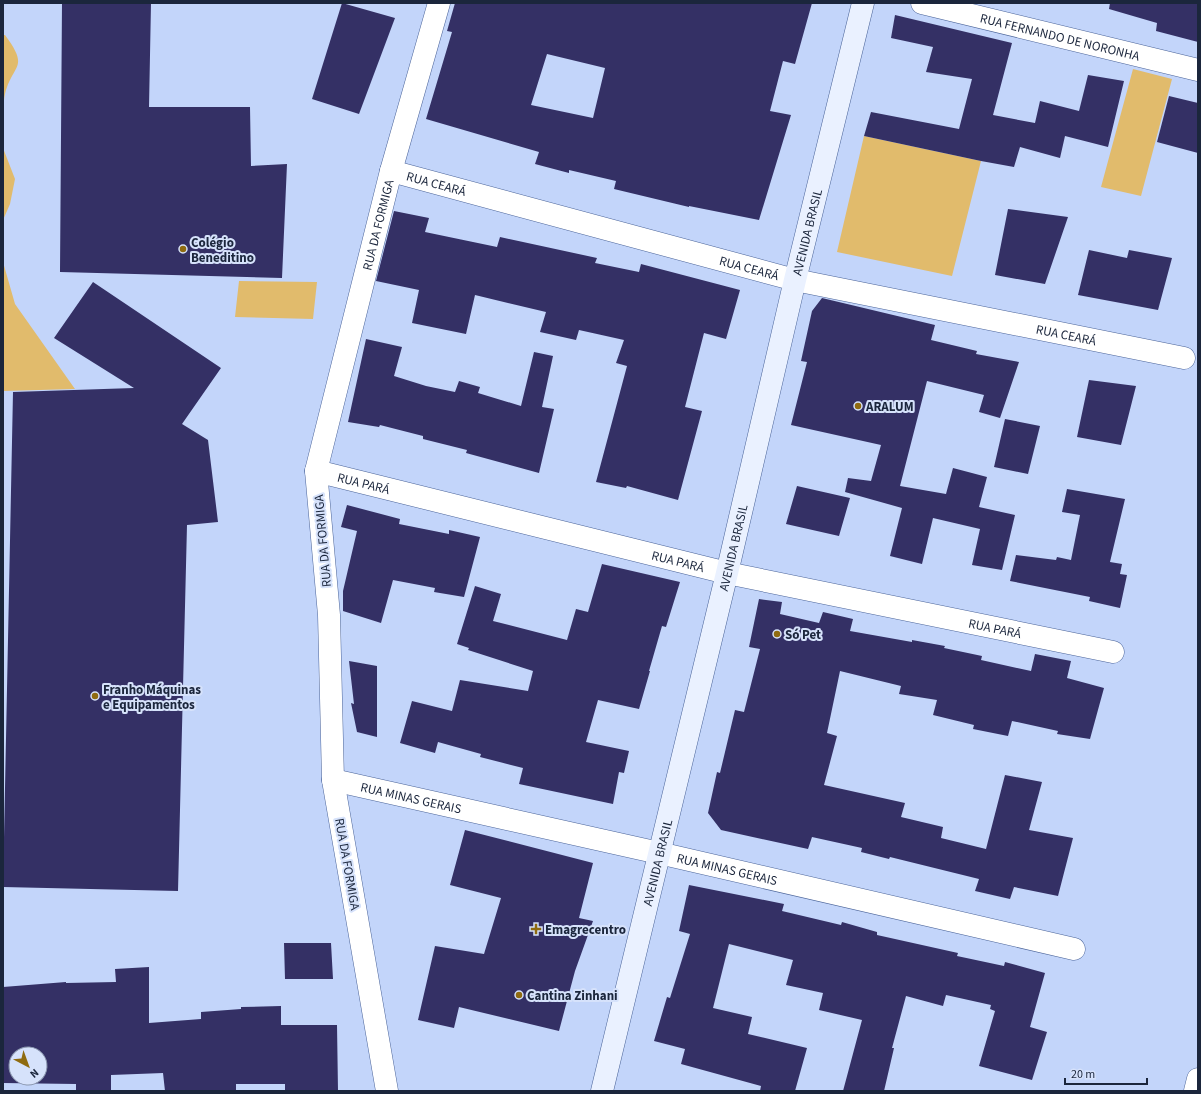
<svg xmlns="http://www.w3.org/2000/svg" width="1201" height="1094" font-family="'Source Sans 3',sans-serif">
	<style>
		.green { fill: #e1bb6c }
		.building { fill: #343065; fill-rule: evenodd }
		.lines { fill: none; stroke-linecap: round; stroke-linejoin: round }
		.street-casing { stroke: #4b6499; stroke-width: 23 }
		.secondary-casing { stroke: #4b6499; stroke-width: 23 }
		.street { stroke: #fff; stroke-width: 22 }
		.secondary { stroke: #eaf1ff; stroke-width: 22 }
		.poi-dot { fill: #8f6b10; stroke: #d6e2fb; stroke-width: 1.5 }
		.labels { text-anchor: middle; stroke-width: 4; stroke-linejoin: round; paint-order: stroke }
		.street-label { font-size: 13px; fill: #1b263c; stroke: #d6e2fb }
		.poi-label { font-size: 13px; font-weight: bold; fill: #1b263c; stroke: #d6e2fb; text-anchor: start }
	</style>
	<rect width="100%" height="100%" fill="#c3d5fa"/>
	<path class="green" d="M 3,35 L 5,35 C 30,69 13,63 5,94 C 3,102 4,111 3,120 Z
		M 1133,69 L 1172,79 L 1141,196 L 1101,187 Z
		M 864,136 L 981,161 L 952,276 L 837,252 Z
		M 3,148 L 15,179 L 10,204 L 3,220 Z
		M 3,262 L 15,304 L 75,389 L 3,391 Z
		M 239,281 L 317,282 L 313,319 L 235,317 Z"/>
	<path class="building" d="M 62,3 L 151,3 L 149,107 L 250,107 L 251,166 L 287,164 L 282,278 L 60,272 Z
		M 342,3 L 395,18 L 359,114 L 312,99 Z
		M 455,3 L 812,3 L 795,64 L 783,61 L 770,111 L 791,115 L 759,220 L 689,206 L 689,207 L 614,189 L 616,181 L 569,170 L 569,173 L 535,164 L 539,152 L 426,119 L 452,32 L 447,31 ZM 547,54 L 605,68 L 593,118 L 531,105 Z
		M 1110,3 L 1198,3 L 1198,42 L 1156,31 L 1157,23 L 1109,9 Z
		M 895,15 L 1012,43 L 993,115 L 1035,123 L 1040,101 L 1079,111 L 1088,75 L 1124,81 L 1108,147 L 1065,136 L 1060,158 L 1020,147 L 1014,167 L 981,161 L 864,136 L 871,112 L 959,129 L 972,79 L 926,72 L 933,47 L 891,38 Z
		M 1169,96 L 1198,103 L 1198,153 L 1157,142 Z
		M 1008,209 L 1068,217 L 1045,284 L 995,275 Z
		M 394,211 L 429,218 L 425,232 L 497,247 L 500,237 L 597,258 L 595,263 L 639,272 L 641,264 L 740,290 L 726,339 L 704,333 L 685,407 L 702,411 L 678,500 L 627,486 L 626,488 L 596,482 L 627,366 L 616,363 L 624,340 L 579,330 L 576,340 L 540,332 L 546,312 L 475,295 L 466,334 L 412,323 L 419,290 L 376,281 Z
		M 1089,250 L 1127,258 L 1129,250 L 1172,258 L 1158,310 L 1078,295 Z
		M 93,282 L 221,368 L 182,424 L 208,440 L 218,522 L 187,525 L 178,891 L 3,887 L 13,392 L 134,388 L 54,338 Z
		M 822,298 L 935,325 L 931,340 L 977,351 L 976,354 L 1019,362 L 1000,418 L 979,412 L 984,395 L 927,381 L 900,486 L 946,494 L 953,468 L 987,477 L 979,507 L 1015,515 L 1002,570 L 972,565 L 980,529 L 933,518 L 922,564 L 890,556 L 902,508 L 845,492 L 848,478 L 871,481 L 881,445 L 791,425 L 807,362 L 801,361 L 812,311 Z
		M 366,339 L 402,347 L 394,376 L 426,386 L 455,392 L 459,381 L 480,387 L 478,393 L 521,406 L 534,352 L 553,356 L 542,407 L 554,409 L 539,473 L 466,453 L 467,450 L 423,439 L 423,436 L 380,425 L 379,427 L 348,422 Z
		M 1089,380 L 1136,386 L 1121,445 L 1077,437 Z
		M 1005,419 L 1040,426 L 1028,474 L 994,467 Z
		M 797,486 L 850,498 L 839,536 L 786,524 Z
		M 1067,489 L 1125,499 L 1110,562 L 1122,564 L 1120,574 L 1127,575 L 1120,608 L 1089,601 L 1090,597 L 1010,581 L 1016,555 L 1056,560 L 1057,557 L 1071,560 L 1080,515 L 1062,512 Z
		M 347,505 L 400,519 L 399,524 L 449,534 L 449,530 L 480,537 L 464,597 L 434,592 L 435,588 L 393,580 L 381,623 L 343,611 L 343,591 L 357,531 L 341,527 Z
		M 602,564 L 680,582 L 666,627 L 662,626 L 649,671 L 650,671 L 639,709 L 598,700 L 586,742 L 629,751 L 624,773 L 619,772 L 613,804 L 519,784 L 523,768 L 480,757 L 481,754 L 438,742 L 435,753 L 400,743 L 412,701 L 452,711 L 460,680 L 528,691 L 533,671 L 468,650 L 469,648 L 457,644 L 475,586 L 501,594 L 493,621 L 567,640 L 576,609 L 588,612 Z
		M 759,599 L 782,602 L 780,614 L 819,623 L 823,612 L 853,619 L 850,631 L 912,642 L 912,640 L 945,646 L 944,648 L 982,656 L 981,660 L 1031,671 L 1035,654 L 1071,661 L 1067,678 L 1104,688 L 1090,739 L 1057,734 L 1058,731 L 1012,721 L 1008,736 L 973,729 L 974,725 L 933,715 L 937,700 L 899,694 L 901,686 L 840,671 L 827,733 L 837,736 L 824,785 L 905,803 L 901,817 L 943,827 L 941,838 L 986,849 L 1005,775 L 1042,782 L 1029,830 L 1073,838 L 1058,896 L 1014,887 L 1010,899 L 975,891 L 979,879 L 890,857 L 889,859 L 861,852 L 862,848 L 812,837 L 808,849 L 721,830 L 708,813 L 717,772 L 720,773 L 735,710 L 744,712 L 760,649 L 749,647 Z
		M 349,661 L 377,666 L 377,737 L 357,732 L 351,703 L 354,704 Z
		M 465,830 L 593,863 L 579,918 L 593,921 L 575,971 L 559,1031 L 459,1007 L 454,1028 L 418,1020 L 435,946 L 484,954 L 501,898 L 450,885 Z
		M 689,885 L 784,904 L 782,911 L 841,925 L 842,922 L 877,932 L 877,935 L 958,953 L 957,956 L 1004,966 L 1005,962 L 1045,973 L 1030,1027 L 1047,1032 L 1032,1080 L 979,1066 L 995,1011 L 990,1009 L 991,1005 L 946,995 L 943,1006 L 906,996 L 892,1048 L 894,1048 L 884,1091 L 843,1091 L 862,1020 L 819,1010 L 823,993 L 786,985 L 793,960 L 729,944 L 713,1008 L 752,1017 L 748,1034 L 807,1048 L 795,1091 L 760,1091 L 761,1086 L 681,1064 L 685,1049 L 654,1041 L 667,997 L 670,998 L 690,934 L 679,931 Z
		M 284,943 L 331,943 L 333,979 L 285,979 Z
		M 149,967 L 149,1023 L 201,1019 L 201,1012 L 241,1009 L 241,1007 L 281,1006 L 281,1025 L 337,1025 L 338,1091 L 285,1091 L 285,1084 L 236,1084 L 236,1090 L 165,1091 L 163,1073 L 111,1075 L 111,1091 L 76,1091 L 76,1084 L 3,1083 L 3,987 L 66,982 L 66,983 L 116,982 L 115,969 ZM 16,1054 L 40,1054 L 40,1078 L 16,1078 Z"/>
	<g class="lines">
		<defs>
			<g id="street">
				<path id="s1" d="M 922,3 L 1198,70"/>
				<path id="s2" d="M 391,171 L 795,280 L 1184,358"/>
				<path id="s3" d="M 316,471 L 727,573 L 1113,652"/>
				<path id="s4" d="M 333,780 L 659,853 L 1074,949"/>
				<path id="s5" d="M 387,1091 L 333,780 L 329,615 L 316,471 L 391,171 L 439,3"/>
				<path d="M 1195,1091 L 1198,1079"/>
			</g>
			<g id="secondary">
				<path id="s6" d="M 602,1091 L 727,573 L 795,280 L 863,3"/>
			</g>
		</defs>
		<use href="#street" class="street-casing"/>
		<use href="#secondary" class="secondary-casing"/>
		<use href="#street" class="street"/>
		<use href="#secondary" class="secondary"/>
	</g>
	<g class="poi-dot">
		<circle cx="183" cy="249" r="4"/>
		<circle cx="858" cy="406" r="4"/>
		<circle cx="777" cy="634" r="4"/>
		<circle cx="95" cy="696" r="4"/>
		<path d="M534 923h4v4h4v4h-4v4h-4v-4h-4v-4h4z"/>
		<circle cx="519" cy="995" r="4"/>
	</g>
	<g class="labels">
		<g class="street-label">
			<text dy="5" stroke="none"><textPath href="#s1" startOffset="142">RUA FERNANDO DE NORONHA</textPath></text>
			<text dy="5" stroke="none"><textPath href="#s2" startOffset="47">RUA CEARÁ</textPath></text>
			<text dy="5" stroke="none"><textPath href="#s5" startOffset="879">RUA DA FORMIGA</textPath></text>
			<text dy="5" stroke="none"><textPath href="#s6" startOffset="883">AVENIDA BRASIL</textPath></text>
			<text dy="5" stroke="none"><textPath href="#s2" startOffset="371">RUA CEARÁ</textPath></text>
			<text dy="5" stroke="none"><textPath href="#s2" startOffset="695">RUA CEARÁ</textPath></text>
			<text dy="5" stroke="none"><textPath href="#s3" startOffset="49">RUA PARÁ</textPath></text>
			<text transform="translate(322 541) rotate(-95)" y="5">RUA DA FORMIGA</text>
			<text dy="5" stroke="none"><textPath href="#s6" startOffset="559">AVENIDA BRASIL</textPath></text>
			<text dy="5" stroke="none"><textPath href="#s3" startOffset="373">RUA PARÁ</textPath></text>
			<text dy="5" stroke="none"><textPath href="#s3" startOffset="697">RUA PARÁ</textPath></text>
			<text dy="5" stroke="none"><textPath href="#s4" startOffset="80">RUA MINAS GERAIS</textPath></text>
			<text dy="5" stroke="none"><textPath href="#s6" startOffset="235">AVENIDA BRASIL</textPath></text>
			<text transform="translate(348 864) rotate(80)" y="5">RUA DA FORMIGA</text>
			<text dy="5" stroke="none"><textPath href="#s4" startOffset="404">RUA MINAS GERAIS</textPath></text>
		</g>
		<g class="poi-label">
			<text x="191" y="247">Colégio<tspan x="191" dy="15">Beneditino</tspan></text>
			<text x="866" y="411">ARALUM</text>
			<text x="785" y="639">Só Pet</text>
			<text x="103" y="694">Franho Máquinas<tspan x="103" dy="15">e Equipamentos</tspan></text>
			<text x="545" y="934">Emagrecentro</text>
			<text x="527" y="1000">Cantina Zinhani</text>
		</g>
	</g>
	<rect width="1201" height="1094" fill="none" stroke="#1b263c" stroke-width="8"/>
	<g transform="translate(28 1066) rotate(139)"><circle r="19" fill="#d6e2fb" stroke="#8b97af"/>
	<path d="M0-3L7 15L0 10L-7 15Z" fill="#8f6b10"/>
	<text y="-6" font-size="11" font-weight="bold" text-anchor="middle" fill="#1b263c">N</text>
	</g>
	<path d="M1065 1078v6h82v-6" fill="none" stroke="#1b263c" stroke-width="2"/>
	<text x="1071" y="1078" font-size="12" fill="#1b263c" stroke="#d6e2fb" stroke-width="3" paint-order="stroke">20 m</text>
</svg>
